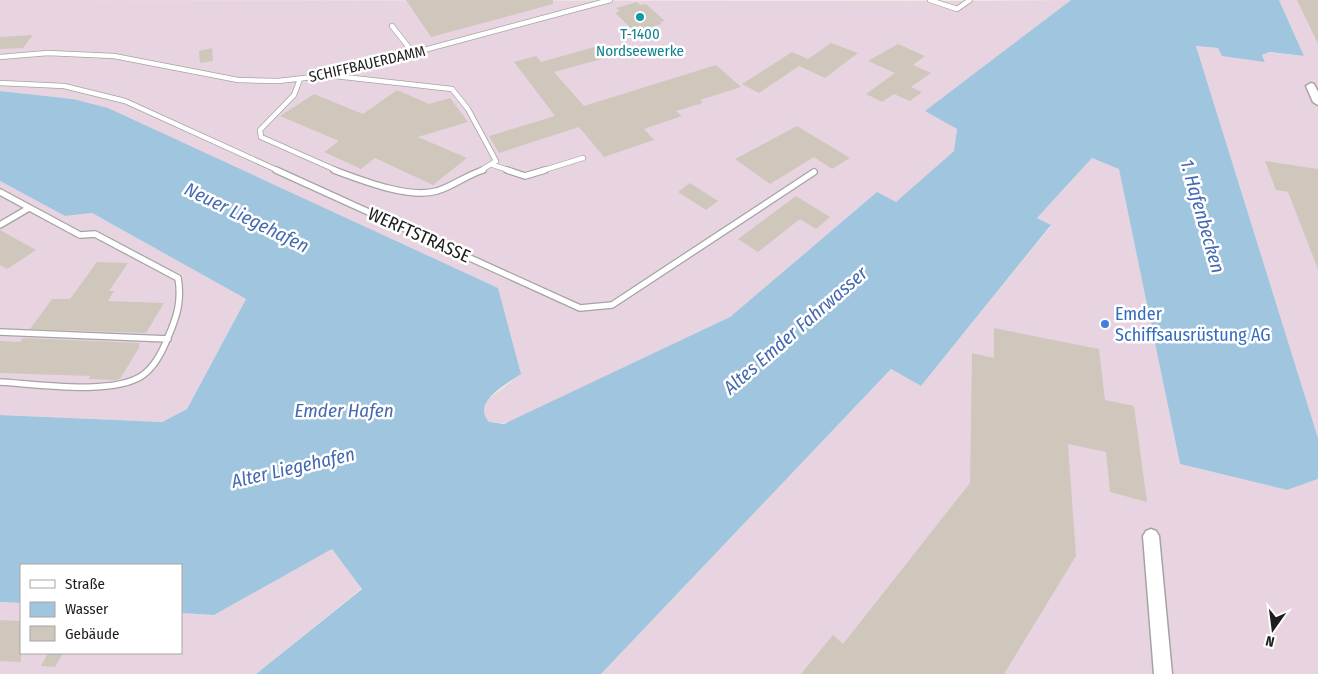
<svg xmlns="http://www.w3.org/2000/svg" width="1318" height="674" font-family="'Fira Sans Condensed',sans-serif">
	<style>
		.industrial { fill: #e8d4e1 }
		.water { fill: #a0c6df }
		.building { fill: #cfc7bb }
		.lines { fill: none; stroke-linecap: round; stroke-linejoin: round }
		.lane-far1-casing { stroke: #a4a4a4; stroke-width: 6 }
		.lane-casing { stroke: #a4a4a4; stroke-width: 8 }
		.street-casing { stroke: #a4a4a4; stroke-width: 3 }
		.lane-far1 { stroke: #fff; stroke-width: 4.5 }
		.lane { stroke: #fff; stroke-width: 5.5 }
		.street { fill: #fff; fill-rule: evenodd }
		.culture-dot { fill: #0f9aa8; stroke: #fff; stroke-width: 2 }
		.shop-dot { fill: #3f7fe0; stroke: #fff; stroke-width: 2 }
		.labels { text-anchor: middle; stroke-width: 5; stroke-linejoin: round; paint-order: stroke }
		.far-culture-label { font-size: 15px; fill: #0d838f; stroke: #fff }
		.far-street-label { font-size: 15px; fill: #1d1d1d; stroke: #fff }
		.street-label { font-size: 18px; fill: #1d1d1d; stroke: #fff }
		.shop-label { font-size: 18px; fill: #366cbe; stroke: #fff; text-anchor: start }
		.water-label { font-size: 19px; font-style: italic; fill: #4569b1; stroke: #fff }
	</style>
	<rect width="100%" height="100%" fill="#efede2"/>
	<path class="industrial" d="M 0,0 L 952,1 L 1071,0 L 926,111 L 957,129 L 954,151 L 896,203 L 876,193 L 730,317 L 512,422 L 495,424 L 489,422 L 484,417 L 483,410 L 487,400 L 521,374 L 73,99 L 0,91 Z
		M 1279,0 L 1318,0 L 1318,438 L 1196,46 L 1218,48 L 1265,61 L 1262,55 L 1268,52 L 1304,56 Z
		M 1092,158 L 1119,168 L 1180,464 L 1287,490 L 1318,479 L 1318,674 L 601,674 L 891,369 L 921,386 L 1051,226 L 1037,218 Z
		M 0,181 L 65,216 L 92,213 L 246,299 L 187,409 L 162,422 L 0,415 Z
		M 332,549 L 362,588 L 256,674 L 0,674 L 0,602 L 21,603 L 21,653 L 181,653 L 181,613 L 214,615 Z"/>
	<path class="water" d="M 1071,0 L 1279,0 L 1304,56 L 1269,52 L 1262,55 L 1265,62 L 1222,56 L 1218,48 L 1196,46 L 1318,438 L 1318,479 L 1287,490 L 1180,464 L 1119,169 L 1092,158 L 1037,218 L 1051,225 L 921,386 L 891,369 L 601,674 L 256,674 L 362,589 L 332,549 L 214,615 L 181,613 L 181,565 L 21,565 L 21,603 L 0,602 L 0,415 L 162,422 L 187,409 L 246,299 L 92,213 L 65,216 L 0,181 L 0,91 L 73,99 L 108,108 L 498,288 L 521,374 C 507,384 471,402 489,422 L 504,424 L 730,317 L 877,192 L 896,202 L 954,151 L 957,129 L 925,111 Z"/>
	<path class="building" d="M 406,0 L 553,0 L 553,4 L 431,37 Z
		M 1297,0 L 1318,0 L 1318,44 Z
		M 637,2 L 640,5 L 646,4 L 665,21 L 660,22 L 662,24 L 641,30 L 639,28 L 633,30 L 615,13 L 620,11 L 616,8 Z
		M 33,35 L 23,48 L 0,49 L 0,37 Z
		M 831,43 L 858,53 L 825,78 L 799,66 L 759,93 L 742,84 L 792,52 L 808,59 Z
		M 898,44 L 925,56 L 913,65 L 931,73 L 911,87 L 922,92 L 910,101 L 894,94 L 882,102 L 866,94 L 895,73 L 868,61 Z
		M 598,46 L 609,57 L 554,72 L 584,106 L 716,65 L 741,87 L 700,100 L 703,103 L 676,111 L 682,116 L 644,129 L 654,140 L 604,157 L 579,127 L 499,153 L 489,136 L 555,116 L 514,62 L 536,56 L 541,62 Z
		M 212,48 L 213,61 L 200,63 L 199,51 Z
		M 397,90 L 429,104 L 450,98 L 468,122 L 418,137 L 467,158 L 433,185 L 375,158 L 361,169 L 324,152 L 339,141 L 280,116 L 314,94 L 363,114 Z
		M 797,126 L 850,158 L 832,169 L 814,157 L 770,184 L 735,159 Z
		M 1265,161 L 1318,169 L 1318,269 L 1288,192 L 1276,190 Z
		M 690,183 L 718,201 L 706,210 L 678,192 Z
		M 796,196 L 830,217 L 816,229 L 800,219 L 758,252 L 738,239 Z
		M 0,230 L 36,250 L 7,269 L 0,265 Z
		M 97,262 L 128,263 L 109,291 L 114,291 L 108,301 L 164,303 L 146,333 L 30,329 L 52,299 L 70,299 Z
		M 994,328 L 1099,349 L 1105,400 L 1134,406 L 1147,502 L 1110,492 L 1106,452 L 1068,444 L 1076,556 L 1004,674 L 801,674 L 833,635 L 843,644 L 970,483 L 972,353 L 994,358 Z
		M 23,338 L 140,343 L 138,346 L 140,346 L 120,379 L 115,380 L 89,379 L 90,376 L 0,373 L 0,341 L 20,342 Z
		M 0,620 L 21,621 L 21,662 L 0,661 Z
		M 48,653 L 63,653 L 55,667 L 41,666 Z"/>
	<g class="lines">
		<defs>
			<path id="lane-far1" d="M 930,0 L 957,9 L 970,0
				M 392,26 L 414,54
				M 0,57 L 48,53 L 114,56 L 238,80 L 278,81 L 331,75 L 610,0
				M 335,76 L 452,89 L 468,109 L 496,161 L 480,171
				M 300,79 L 294,95 L 260,130 L 261,137 L 338,171
				M 0,83 L 64,86 L 125,101 L 279,171
				M 493,165 L 511,171
				M 541,171 L 583,158"/>
			<path id="lane" d="M 276,170 L 580,308 L 612,305 L 814,172
				M 334,170 C 361,180 408,199 437,191 C 453,186 467,175 483,170
				M 507,170 L 525,176 L 545,170
				M 0,192 L 80,235 L 95,234 L 178,278 C 182,300 177,317 168,337 C 163,350 154,367 143,375 C 114,396 35,384 0,382
				M 0,225 L 29,208
				M 0,332 L 168,339"/>
			<path id="street" d="M 1311,83 L 1314,84 L 1318,92 L 1318,105 L 1313,102 L 1306,86 Z
				M 1151,529 L 1156,531 L 1159,536 L 1172,674 L 1154,674 L 1143,536 L 1146,531 Z"/>
		</defs>
		<use href="#lane-far1" class="lane-far1-casing"/>
		<use href="#lane" class="lane-casing"/>
		<use href="#street" class="street-casing"/>
		<use href="#lane-far1" class="lane-far1"/>
		<use href="#lane" class="lane"/>
		<use href="#street" class="street"/>
	</g>
	<circle class="culture-dot" cx="640" cy="17" r="5"/>
	<circle class="shop-dot" cx="1105" cy="324" r="5"/>
	<g class="labels">
		<g class="far-culture-label">
			<text x="640" y="39">T-1400<tspan x="640" dy="17">Nordseewerke</tspan></text>
		</g>
		<g class="far-street-label">
			<text transform="translate(367 64) rotate(-13)" y="5">SCHIFFBAUERDAMM</text>
		</g>
		<g class="street-label">
			<text transform="translate(419 235) rotate(24)" y="6">WERFTSTRASSE</text>
		</g>
		<g class="shop-label">
			<text x="1115" y="320">Emder<tspan x="1115" dy="21">Schiffsausrüstung AG</tspan></text>
		</g>
		<g class="water-label">
			<text transform="translate(1203 216) rotate(74)" y="7">1. Hafenbecken</text>
			<text transform="translate(247 217) rotate(26)" y="7">Neuer Liegehafen</text>
			<text transform="translate(795 330) rotate(-41)" y="7">Altes Emder Fahrwasser</text>
			<text x="344" y="417">Emder Hafen</text>
			<text transform="translate(293 467) rotate(-13)" y="7">Alter Liegehafen</text>
		</g>
	</g>
	<rect x="20" y="564" width="162" height="90" fill="#ffffff" stroke="#a5a5a5"/>
	<rect x="30" y="580" width="25" height="8" fill="#ffffff" stroke="#a5a5a5"/>
	<text x="65" y="589" font-size="15" fill="#1d1d1d">Straße</text>
	<rect x="30" y="602" width="25" height="15" fill="#a0c6df" stroke="#a5a5a5"/>
	<text x="65" y="614" font-size="15" fill="#1d1d1d">Wasser</text>
	<rect x="30" y="626" width="25" height="15" fill="#cfc7bb" stroke="#a5a5a5"/>
	<text x="65" y="639" font-size="15" fill="#1d1d1d">Gebäude</text>
	<g transform="translate(1273 629) rotate(194)" stroke="#ffffff" stroke-width="4" paint-order="stroke">
	<path d="M0-4L9 19L0 12L-9 19Z" fill="#1d1d1d"/>
	<text y="-8" font-size="14" font-weight="bold" text-anchor="middle" fill="#1d1d1d">N</text>
	</g>
</svg>
